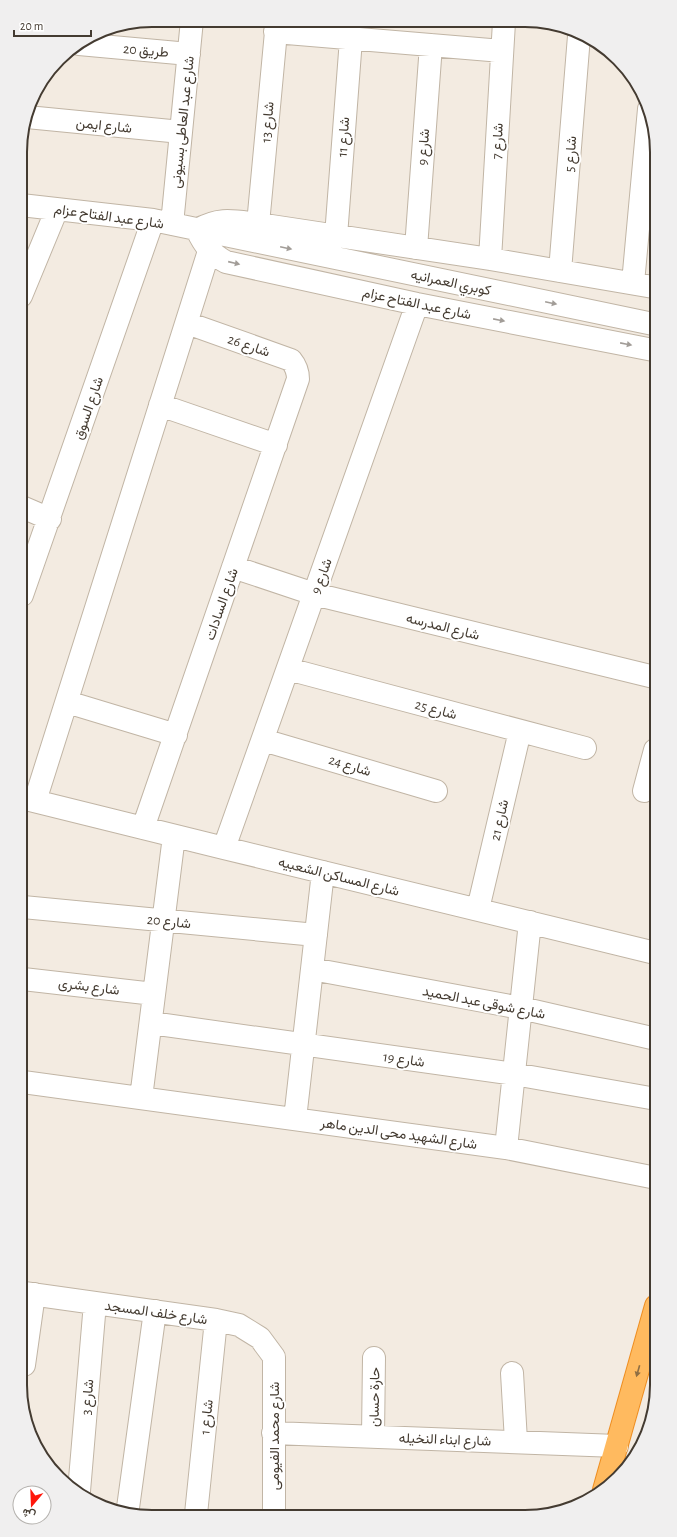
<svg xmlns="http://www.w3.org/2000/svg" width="677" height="1537" font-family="'Alegreya Sans',Vazirmatn,sans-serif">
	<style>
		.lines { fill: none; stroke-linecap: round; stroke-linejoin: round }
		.minor-casing { stroke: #c1b5a5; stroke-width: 24 }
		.highway-casing { stroke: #ee8d1f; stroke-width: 24 }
		.minor { stroke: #fff; stroke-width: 22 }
		.highway { stroke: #ffba5f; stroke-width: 22 }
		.oneway { fill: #a29d98 }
		.oneway2 { fill: #8f6e43 }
		.labels { text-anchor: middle; stroke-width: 4; stroke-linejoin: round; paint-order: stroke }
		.street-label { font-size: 14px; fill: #443b31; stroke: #fff }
		.rim { fill: none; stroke: #443b31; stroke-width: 2 }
	</style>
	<rect width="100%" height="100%" fill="#f3ebe1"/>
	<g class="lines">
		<defs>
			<path id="minor" d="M 275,32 L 502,51
				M 79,44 L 189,54
				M 27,117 L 181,132
				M 21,205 L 153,220 L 653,324
				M 172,224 L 192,20
				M 258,224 L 277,21
				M 336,236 L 351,39
				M 416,248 L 431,45
				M 490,259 L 504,22
				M 560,271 L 579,36
				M 633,283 L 649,109
				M 653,287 L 490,259 L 258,224 C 233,221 220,217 197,230 C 204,245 211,254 226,262 L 417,304 L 653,350
				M 21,296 L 57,209
				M 160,405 L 276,445
				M 22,507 L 50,519
				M 233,567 L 314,594 L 654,677
				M 22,595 L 153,220
				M 288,669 L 585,748
				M 67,702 L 176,735
				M 263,740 L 436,791
				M 644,791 L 655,750
				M 22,798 L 224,848 L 655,953
				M 35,801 L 209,251
				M 143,828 L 298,379 C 298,371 296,366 291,360 L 187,323
				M 224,848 L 417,304
				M 23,907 L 316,935
				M 478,909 L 520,731
				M 312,969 L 521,1008 L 656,1039
				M 23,979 L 154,994
				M 151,1023 L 514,1074 L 656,1099
				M 23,1082 L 506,1148 L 656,1178
				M 141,1098 L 174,836
				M 295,1119 L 323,872
				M 506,1148 L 530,922
				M 24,1293 L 216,1320 L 239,1325 L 260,1338 L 274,1357 L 274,1514
				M 24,1365 L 34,1294
				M 512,1373 L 516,1441
				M 273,1433 L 617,1446
				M 373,1436 L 374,1358
				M 79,1491 L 95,1303
				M 196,1514 L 216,1320
				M 127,1515 L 155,1311"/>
			<path id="highway" d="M 604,1490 L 656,1306"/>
		</defs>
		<use href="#minor" class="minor-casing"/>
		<use href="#highway" class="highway-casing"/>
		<use href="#minor" class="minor"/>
		<use href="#highway" class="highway"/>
	</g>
	<defs><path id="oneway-solid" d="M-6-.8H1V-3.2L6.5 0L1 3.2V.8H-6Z"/></defs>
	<g class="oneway">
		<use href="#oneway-solid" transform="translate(286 248) rotate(12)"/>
		<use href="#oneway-solid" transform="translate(234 263) rotate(13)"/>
		<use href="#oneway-solid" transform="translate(551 303) rotate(12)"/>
		<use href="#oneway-solid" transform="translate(499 320) rotate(11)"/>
		<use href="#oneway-solid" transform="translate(626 344) rotate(11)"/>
	</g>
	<use class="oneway2" href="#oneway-solid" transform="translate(638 1371) rotate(106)"/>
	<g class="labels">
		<g class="street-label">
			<text transform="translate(146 50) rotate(5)" y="5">طريق 20</text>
			<text transform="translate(182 122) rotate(-84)" y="5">شارع عبد العاطى بسيونى</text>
			<text transform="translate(267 122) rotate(-85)" y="5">شارع 13</text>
			<text transform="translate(104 125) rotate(6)" y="5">شارع ايمن</text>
			<text transform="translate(343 137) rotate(-86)" y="5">شارع 11</text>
			<text transform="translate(497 141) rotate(-87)" y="5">شارع 7</text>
			<text transform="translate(423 147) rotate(-86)" y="5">شارع 9</text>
			<text transform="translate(570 154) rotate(-86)" y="5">شارع 5</text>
			<text transform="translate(109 216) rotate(8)" y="5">شارع عبد الفتاح عزام</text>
			<text transform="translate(451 282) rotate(12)" y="5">كوبري العمرانيه</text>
			<text transform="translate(417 303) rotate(12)" y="5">شارع عبد الفتاح عزام</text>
			<text transform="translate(249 345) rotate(19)" y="5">شارع 26</text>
			<text transform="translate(88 408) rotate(-71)" y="5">شارع السوق</text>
			<text transform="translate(321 576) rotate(-70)" y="5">شارع 9</text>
			<text transform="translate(221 604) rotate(-71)" y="5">شارع السادات</text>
			<text transform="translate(443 626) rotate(14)" y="5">شارع المدرسه</text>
			<text transform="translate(436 709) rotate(15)" y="5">شارع 25</text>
			<text transform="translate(350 765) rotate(17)" y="5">شارع 24</text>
			<text transform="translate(499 820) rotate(-77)" y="5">شارع 21</text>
			<text transform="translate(339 876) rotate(14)" y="5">شارع المساكن الشعبيه</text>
			<text transform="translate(169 921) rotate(6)" y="5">شارع 20</text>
			<text transform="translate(89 986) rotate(7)" y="5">شارع بشرى</text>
			<text transform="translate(484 1002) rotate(11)" y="5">شارع شوقى عبد الحميد</text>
			<text transform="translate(404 1059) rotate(8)" y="5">شارع 19</text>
			<text transform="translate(399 1133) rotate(8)" y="5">شارع الشهيد محى الدين ماهر</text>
			<text transform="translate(156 1312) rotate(8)" y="5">شارع خلف المسجد</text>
			<text transform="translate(87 1397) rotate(-85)" y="5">شارع 3</text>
			<text transform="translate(374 1397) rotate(-89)" y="5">حارة حسان</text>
			<text transform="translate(206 1417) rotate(-84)" y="5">شارع 1</text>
			<text transform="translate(274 1436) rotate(-90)" y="5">شارع محمد الفيومى</text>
			<text transform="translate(445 1439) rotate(2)" y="5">شارع ابناء النخيله</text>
		</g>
	</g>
	<path d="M0 0H677V1537H0ZM152 27H525A125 125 0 0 1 650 152V1385A125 125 0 0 1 525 1510H152A125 125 0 0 1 27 1385V152A125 125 0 0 1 152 27Z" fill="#f0efef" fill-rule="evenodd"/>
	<path class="rim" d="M152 27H525A125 125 0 0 1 650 152V1385A125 125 0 0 1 525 1510H152A125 125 0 0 1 27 1385V152A125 125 0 0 1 152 27Z"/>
	<g transform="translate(32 1505) rotate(199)"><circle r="19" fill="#ffffff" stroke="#b4b1ad"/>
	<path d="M0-3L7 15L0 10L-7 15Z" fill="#ff170b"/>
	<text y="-6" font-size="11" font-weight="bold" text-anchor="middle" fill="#443b31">ش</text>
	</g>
	<path d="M14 30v6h77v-6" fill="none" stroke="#443b31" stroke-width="2"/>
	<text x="20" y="30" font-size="12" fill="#443b31" stroke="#ffffff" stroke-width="3" paint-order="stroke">20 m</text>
</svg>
